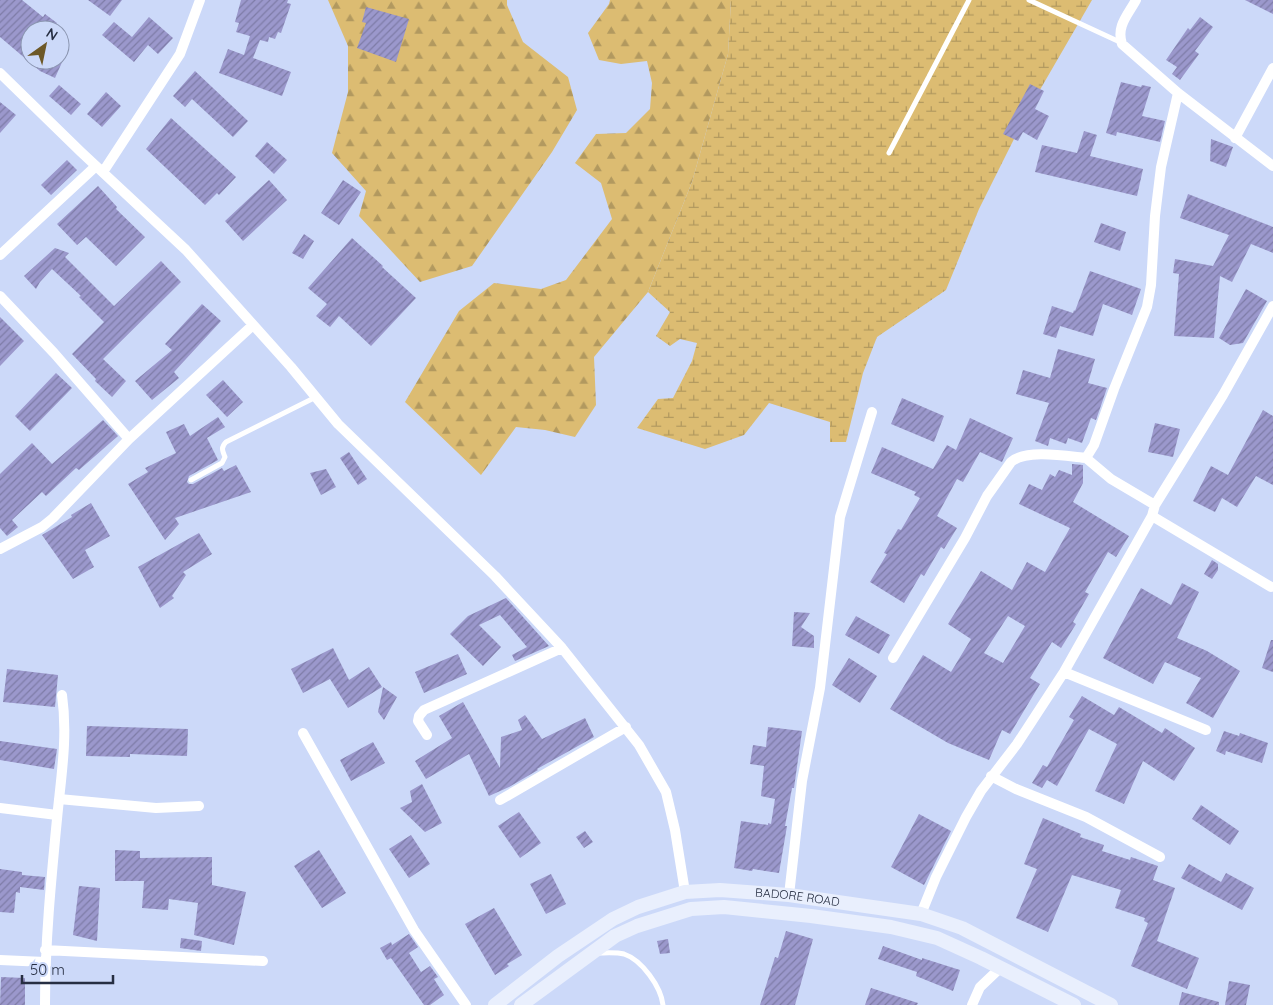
<svg xmlns="http://www.w3.org/2000/svg" width="1273" height="1005" font-family="Quicksand,sans-serif">
	<style>
		.forest { fill: url(#forest-firs) }
		.wetland { fill: url(#wetland-marsh) }
		.building { fill: url(#building-hatch); fill-rule: evenodd }
		.lines { fill: none; stroke-linecap: round; stroke-linejoin: round }
		.service { stroke: #fff; stroke-width: 5 }
		.minor { stroke: #fff; stroke-width: 10 }
		.secondary { stroke: #e9effd; stroke-width: 14 }
		.labels { text-anchor: middle; stroke-width: 4; stroke-linejoin: round; paint-order: stroke }
		.street-label { font-size: 12px; fill: #262e42; stroke: #ccd9f9 }
	</style>
	<defs>
		<pattern id="forest-firs" width="22" height="20" patternUnits="userSpaceOnUse" patternTransform="scale(1.25)"><rect width="22" height="20" fill="#dcbc72"/><path d="M5 1l3.5 6h-7zM16 11l3.5 6h-7z" fill="#b2995f"/></pattern>
		<pattern id="wetland-marsh" width="20" height="14" patternUnits="userSpaceOnUse" patternTransform="scale(1.25)"><rect width="20" height="14" fill="#dcbc72"/><path d="M1 5h8M5 5V1M11 12h8M15 12V8" fill="none" stroke="#b2995f"/></pattern>
		<pattern id="building-hatch" width="6" height="6" patternUnits="userSpaceOnUse" patternTransform="scale(1.25)"><rect width="6" height="6" fill="#9b98cc"/><path d="M-1 1l2-2M0 6l6-6M5 7l2-2" fill="none" stroke="#7e7ca7"/></pattern>
	</defs>
	<rect width="100%" height="100%" fill="#ccd9f9"/>
	<path class="forest" d="M 328,0 L 507,0 L 507,5 L 523,42 L 568,77 L 577,110 L 552,152 L 472,266 L 420,282 L 359,216 L 366,191 L 332,153 L 348,92 L 348,46 Z
		M 610,0 L 731,0 L 728,54 L 692,182 L 648,292 L 594,357 L 596,405 L 575,437 L 545,430 L 516,427 L 481,475 L 405,402 L 459,311 L 494,283 L 541,289 L 566,280 L 612,219 L 601,183 L 575,163 L 596,134 L 626,133 L 650,109 L 652,83 L 647,61 L 621,64 L 599,60 L 588,33 L 609,4 Z"/>
	<path class="wetland" d="M 731,0 L 1092,0 L 1030,107 L 979,209 L 946,290 L 877,337 L 863,373 L 846,442 L 830,442 L 830,422 L 769,403 L 744,435 L 705,449 L 637,428 L 658,399 L 673,398 L 692,361 L 697,343 L 680,339 L 670,346 L 656,336 L 670,312 L 648,292 L 692,182 L 728,54 Z"/>
	<path class="building" d="M 0,0 L 22,0 L 43,17 L 45,14 L 57,23 L 52,30 L 30,30 L 30,60 L 63,60 L 55,78 L 40,71 L 0,37 Z
		M 88,0 L 122,0 L 110,16 Z
		M 241,0 L 288,0 L 287,3 L 291,4 L 281,33 L 278,32 L 275,39 L 269,37 L 268,42 L 260,40 L 253,58 L 291,72 L 282,96 L 219,73 L 228,49 L 244,55 L 250,36 L 236,32 L 239,23 L 235,22 Z
		M 1245,0 L 1273,0 L 1273,14 Z
		M 366,7 L 409,19 L 396,62 L 357,48 L 366,23 L 362,22 Z
		M 149,17 L 173,38 L 158,54 L 148,45 L 134,62 L 102,35 L 114,22 L 132,37 Z
		M 1200,17 L 1213,27 L 1195,51 L 1199,54 L 1180,80 L 1172,74 L 1177,67 L 1166,60 L 1188,28 L 1190,30 Z
		M 195,71 L 248,121 L 233,137 L 192,99 L 185,107 L 173,96 Z
		M 1121,82 L 1141,87 L 1142,85 L 1151,87 L 1142,116 L 1165,121 L 1160,142 L 1117,132 L 1116,136 L 1106,133 Z
		M 1030,84 L 1044,91 L 1035,109 L 1049,116 L 1037,140 L 1023,132 L 1018,141 L 1003,134 Z
		M 59,85 L 81,104 L 71,115 L 49,96 Z
		M 106,92 L 121,106 L 102,127 L 87,114 Z
		M 0,102 L 16,115 L 0,133 Z
		M 171,118 L 236,177 L 219,195 L 217,193 L 205,205 L 146,149 Z
		M 1084,131 L 1097,135 L 1090,156 L 1143,169 L 1137,196 L 1035,172 L 1042,145 L 1077,153 Z
		M 1211,139 L 1233,147 L 1226,167 L 1210,161 Z
		M 267,142 L 287,160 L 274,174 L 255,156 Z
		M 67,160 L 77,170 L 51,195 L 41,185 Z
		M 269,180 L 287,200 L 243,241 L 225,221 Z
		M 343,180 L 361,192 L 339,225 L 321,213 Z
		M 98,186 L 117,207 L 116,209 L 145,237 L 116,266 L 86,237 L 77,245 L 57,224 Z
		M 1188,194 L 1273,227 L 1273,253 L 1251,244 L 1232,282 L 1220,276 L 1214,338 L 1174,336 L 1179,274 L 1173,273 L 1175,259 L 1213,266 L 1229,235 L 1180,218 Z
		M 1101,223 L 1126,232 L 1120,251 L 1094,242 Z
		M 304,234 L 314,241 L 303,259 L 292,253 Z
		M 352,238 L 383,266 L 382,267 L 416,298 L 371,346 L 339,316 L 330,327 L 316,316 L 327,304 L 308,288 Z
		M 55,248 L 69,253 L 65,257 L 114,306 L 161,261 L 181,282 L 103,359 L 126,381 L 112,397 L 95,381 L 96,379 L 72,354 L 104,322 L 79,297 L 81,296 L 52,269 L 40,282 L 36,289 L 24,276 Z
		M 1090,271 L 1141,289 L 1132,315 L 1103,304 L 1093,336 L 1060,326 L 1056,338 L 1043,334 L 1052,306 L 1073,313 L 1074,310 L 1075,311 Z
		M 1246,289 L 1267,301 L 1243,343 L 1230,345 L 1219,338 Z
		M 202,304 L 221,321 L 174,372 L 179,378 L 152,400 L 135,381 L 172,350 L 165,344 Z
		M 0,317 L 24,341 L 0,366 Z
		M 1058,349 L 1095,359 L 1088,383 L 1107,388 L 1096,420 L 1091,418 L 1082,443 L 1068,438 L 1066,444 L 1050,438 L 1048,446 L 1035,441 L 1049,403 L 1016,394 L 1023,370 L 1050,378 Z
		M 56,373 L 72,388 L 30,431 L 15,416 Z
		M 223,380 L 243,402 L 227,417 L 206,395 Z
		M 902,398 L 944,416 L 934,442 L 891,424 Z
		M 1263,410 L 1273,416 L 1273,485 L 1256,476 L 1237,507 L 1222,498 L 1215,512 L 1193,501 L 1211,466 L 1228,475 Z
		M 218,417 L 225,427 L 207,438 L 218,460 L 189,476 L 187,482 L 189,484 L 193,484 L 222,468 L 224,471 L 236,465 L 251,492 L 175,518 L 179,524 L 165,540 L 128,484 L 148,472 L 145,468 L 176,453 L 166,432 L 184,424 L 190,436 Z
		M 970,418 L 1013,438 L 1002,462 L 980,452 L 963,482 L 957,479 L 937,516 L 957,528 L 944,549 L 941,547 L 924,576 L 921,574 L 904,603 L 870,582 L 887,554 L 884,553 L 898,529 L 901,530 L 920,498 L 914,495 L 916,492 L 871,473 L 882,447 L 933,469 L 947,445 L 956,450 Z
		M 103,420 L 118,436 L 79,470 L 76,468 L 46,496 L 42,492 L 12,520 L 18,527 L 7,536 L 0,528 L 0,474 L 32,443 L 52,464 Z
		M 1155,423 L 1180,429 L 1173,457 L 1148,452 Z
		M 349,452 L 367,479 L 358,485 L 340,458 Z
		M 1072,464 L 1083,465 L 1083,483 L 1073,502 L 1129,536 L 1116,557 L 1108,552 L 1085,592 L 1089,594 L 1073,622 L 1076,624 L 1061,648 L 1052,642 L 1030,678 L 1040,684 L 1010,734 L 1002,730 L 989,760 L 948,743 L 890,709 L 923,655 L 951,672 L 971,639 L 948,624 L 981,571 L 1012,590 L 1027,562 L 1045,572 L 1070,528 L 1019,504 L 1029,484 L 1042,490 L 1050,474 L 1055,477 L 1059,470 L 1072,475 ZM 1008,616 L 1025,626 L 1003,663 L 984,653 Z
		M 326,469 L 336,487 L 321,495 L 310,473 Z
		M 91,503 L 110,536 L 85,550 L 94,567 L 73,579 L 42,535 L 72,517 L 71,515 Z
		M 199,533 L 212,554 L 183,572 L 186,575 L 172,596 L 174,598 L 160,608 L 138,567 Z
		M 1212,560 L 1218,564 L 1218,570 L 1212,579 L 1204,574 Z
		M 1182,583 L 1199,592 L 1177,638 L 1207,651 L 1240,671 L 1213,718 L 1186,703 L 1201,678 L 1165,662 L 1153,684 L 1103,658 L 1141,588 L 1171,605 Z
		M 506,598 L 549,646 L 515,661 L 512,655 L 527,647 L 500,615 L 479,625 L 501,647 L 483,666 L 450,634 L 468,616 Z
		M 794,612 L 810,613 L 801,627 L 814,636 L 814,648 L 792,646 Z
		M 856,616 L 890,635 L 879,654 L 845,635 Z
		M 1271,640 L 1273,640 L 1273,672 L 1262,668 Z
		M 333,648 L 349,680 L 369,667 L 382,687 L 348,708 L 330,679 L 303,693 L 291,669 Z
		M 458,654 L 467,674 L 424,693 L 415,672 Z
		M 849,658 L 877,676 L 860,703 L 832,685 Z
		M 7,669 L 58,675 L 55,707 L 3,702 Z
		M 383,687 L 397,697 L 384,720 L 378,712 Z
		M 1082,696 L 1114,715 L 1119,707 L 1162,733 L 1165,728 L 1195,748 L 1174,781 L 1143,761 L 1124,804 L 1095,791 L 1117,744 L 1089,729 L 1057,786 L 1047,780 L 1042,788 L 1032,783 L 1043,765 L 1047,767 L 1074,720 L 1069,717 Z
		M 463,702 L 500,768 L 501,737 L 522,730 L 518,720 L 525,715 L 542,739 L 585,718 L 594,737 L 537,769 L 538,770 L 509,787 L 489,796 L 469,754 L 426,779 L 415,761 L 452,738 L 439,716 Z
		M 87,726 L 188,729 L 187,756 L 130,754 L 130,757 L 86,756 Z
		M 768,727 L 802,731 L 794,788 L 792,788 L 785,826 L 787,826 L 779,873 L 753,869 L 752,871 L 734,868 L 741,821 L 768,825 L 768,823 L 771,824 L 775,799 L 761,796 L 764,766 L 750,764 L 753,745 L 766,747 Z
		M 1224,731 L 1239,736 L 1240,733 L 1268,743 L 1262,763 L 1226,751 L 1225,755 L 1216,751 Z
		M 0,741 L 57,749 L 54,769 L 0,760 Z
		M 373,742 L 385,763 L 351,781 L 340,760 Z
		M 422,784 L 442,823 L 425,832 L 400,808 L 412,802 L 410,791 Z
		M 1201,805 L 1239,831 L 1230,845 L 1192,819 Z
		M 519,812 L 541,843 L 520,858 L 498,826 Z
		M 919,814 L 951,831 L 924,885 L 891,867 Z
		M 1043,818 L 1081,834 L 1080,837 L 1104,845 L 1102,851 L 1130,860 L 1131,857 L 1158,866 L 1153,880 L 1175,888 L 1157,941 L 1199,958 L 1187,989 L 1131,966 L 1148,923 L 1144,921 L 1145,918 L 1115,908 L 1121,890 L 1072,875 L 1048,932 L 1016,918 L 1037,869 L 1024,864 Z
		M 585,831 L 593,842 L 584,848 L 576,837 Z
		M 411,835 L 430,864 L 409,878 L 389,849 Z
		M 115,850 L 140,851 L 140,858 L 212,857 L 212,885 L 246,892 L 234,945 L 194,935 L 198,903 L 169,899 L 168,910 L 142,908 L 144,881 L 115,881 Z
		M 319,850 L 346,893 L 322,908 L 294,866 Z
		M 1189,864 L 1221,882 L 1226,873 L 1254,888 L 1242,910 L 1181,878 Z
		M 0,869 L 22,872 L 22,875 L 45,877 L 44,890 L 20,887 L 20,893 L 16,892 L 14,913 L 0,912 Z
		M 551,874 L 566,904 L 546,914 L 530,884 Z
		M 79,886 L 100,888 L 97,941 L 73,935 Z
		M 494,908 L 522,955 L 507,964 L 509,966 L 495,975 L 465,924 Z
		M 786,931 L 813,939 L 795,1005 L 760,1005 L 775,957 L 778,958 Z
		M 409,934 L 418,947 L 409,953 L 421,972 L 430,966 L 438,977 L 434,979 L 444,995 L 430,1005 L 424,1005 L 391,958 L 387,960 L 380,948 L 391,942 L 392,945 Z
		M 181,938 L 202,941 L 201,951 L 180,948 Z
		M 668,939 L 670,953 L 660,954 L 657,941 Z
		M 883,946 L 922,960 L 922,958 L 960,970 L 953,991 L 916,976 L 917,972 L 878,959 Z
		M 1,977 L 25,978 L 25,1005 L 0,1005 Z
		M 1229,981 L 1250,985 L 1246,1005 L 1225,1005 Z
		M 871,988 L 918,1003 L 917,1005 L 865,1005 Z
		M 1182,992 L 1219,1002 L 1219,1005 L 1179,1005 Z"/>
	<g class="lines">
		<path class="service" d="M 1029,0 L 1122,43
			M 889,153 L 969,0
			M 191,480 L 222,463 L 225,457 C 222,450 221,447 226,442 L 316,397
			M 597,953 C 605,953 616,952 624,954 C 642,960 661,987 663,1005"/>
		<path class="minor" d="M 1136,0 C 1128,15 1116,26 1122,44 L 1178,93 L 1273,166
			M 0,73 L 81,152 L 186,250 L 291,367 L 338,424 L 495,576 L 562,648 L 639,745 L 666,792 L 675,830 L 685,892
			M 1235,138 L 1273,68
			M 103,172 L 180,54 L 200,0
			M 0,255 L 96,166
			M 0,296 L 54,353 L 129,439
			M 1155,505 L 1223,395 L 1273,306
			M 1152,516 L 1271,587
			M 0,549 L 42,527 L 53,518 L 129,439 L 253,325
			M 893,658 L 965,538 L 987,496 L 1011,462 C 1026,449 1066,456 1086,458
			M 1064,672 L 1206,730
			M 303,733 L 414,930 L 466,1005
			M 427,735 L 418,721 L 419,716 L 424,710 L 562,648
			M 991,776 L 1016,789 L 1086,817 L 1160,857
			M 59,799 L 156,808 L 199,806
			M 500,800 L 626,727
			M 0,808 L 57,815
			M 789,895 L 802,781 L 820,688 L 840,517 L 872,412
			M 921,914 L 936,877 L 966,817 L 981,791 L 1017,744 L 1064,672 L 1152,516 L 1155,505 L 1111,479 L 1086,458 L 1094,445 L 1114,389 L 1147,307 L 1151,285 L 1155,216 L 1161,167 L 1178,93
			M 45,950 L 263,961
			M 0,960 L 45,962
			M 45,1005 C 45,943 51,881 57,819 C 61,777 68,737 62,695
			M 972,1005 L 980,987 L 1000,968"/>
		<g class="secondary">
			<path id="s1" d="M 495,1005 L 558,956 L 613,919 L 638,907 L 685,892 L 720,890 L 789,895 L 921,914 L 962,928 L 1111,1005"/>
			<path d="M 521,1005 L 615,936 L 637,926 L 691,909 L 724,907 L 811,916 L 891,927 L 937,938 L 981,958 L 1074,1005"/>
		</g>
	</g>
	<g class="labels">
		<g class="street-label">
			<text dy="4" stroke="none"><textPath href="#s1" startOffset="336">BADORE ROAD</textPath></text>
		</g>
	</g>
	<g transform="translate(45 45) rotate(33)"><circle r="24" fill="#ccd9f9" stroke="#8a95b0"/>
	<path d="M0-4L9 19L0 12L-9 19Z" fill="#6d5827"/>
	<text y="-8" font-size="14" font-weight="bold" text-anchor="middle" fill="#262e42">N</text>
	</g>
	<path d="M22 975v8h91v-8" fill="none" stroke="#262e42" stroke-width="2.5"/>
	<text x="30" y="975" font-size="15" fill="#262e42" stroke="#ccd9f9" stroke-width="4" paint-order="stroke">50 m</text>
</svg>
